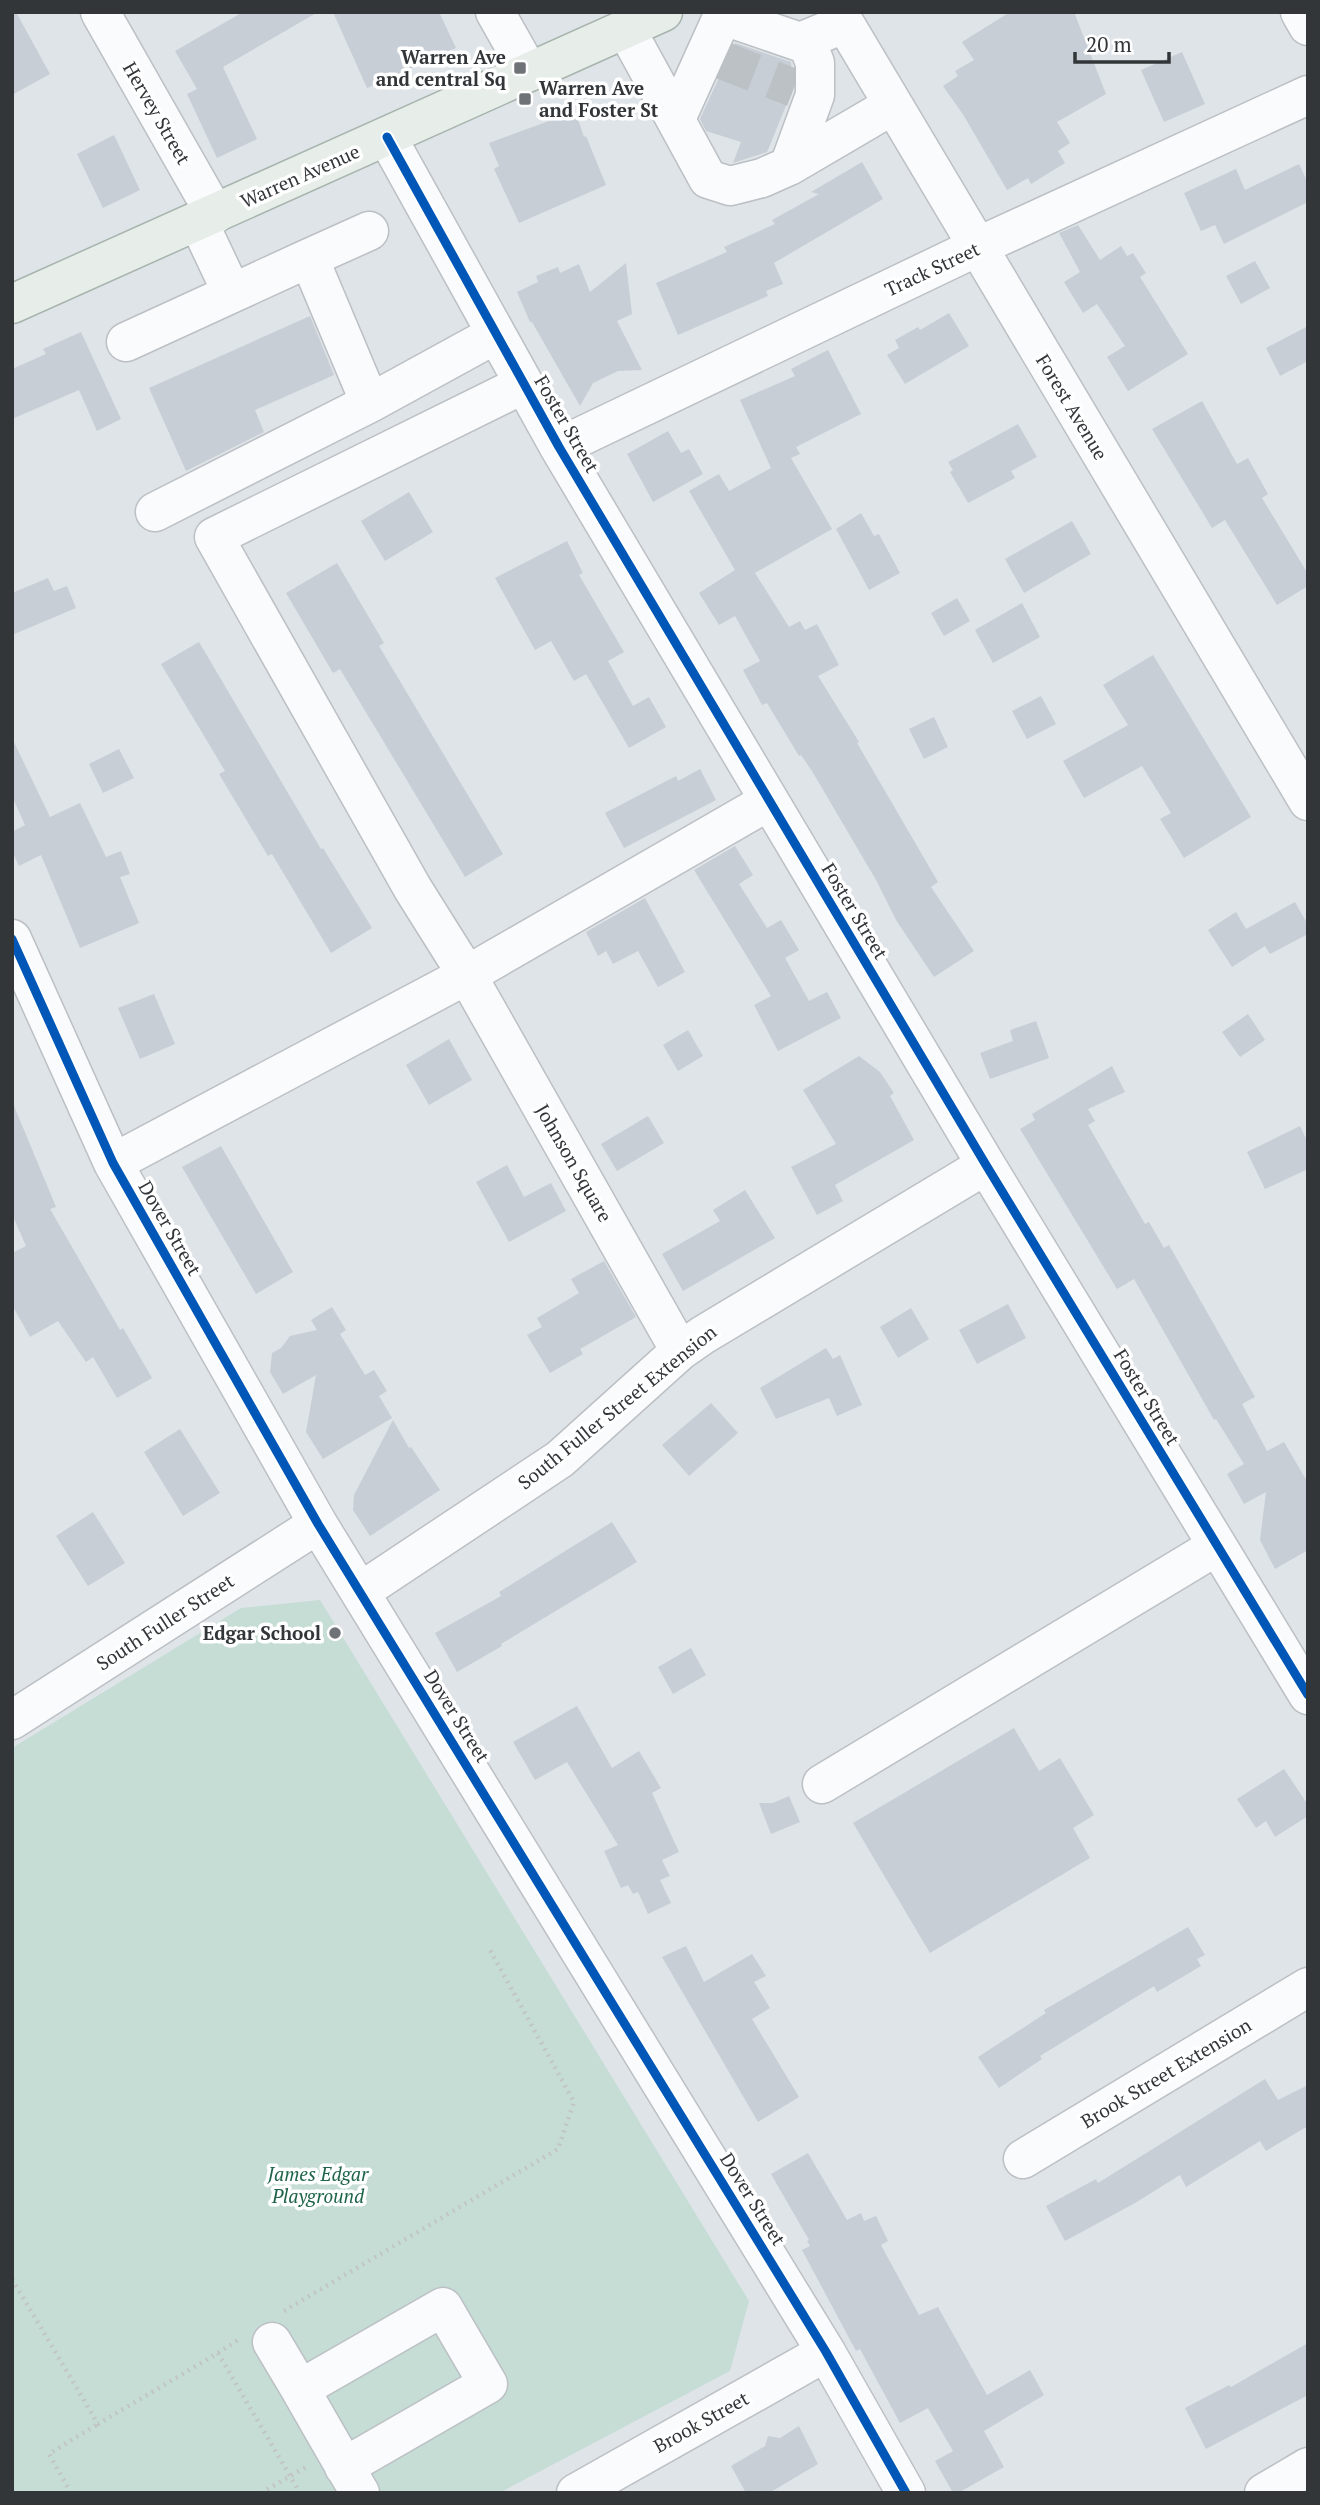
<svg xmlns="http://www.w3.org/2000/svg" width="1320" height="2505" font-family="'PT Serif',serif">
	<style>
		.green { fill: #c5ddd4 }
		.building { fill: #c7ced6 }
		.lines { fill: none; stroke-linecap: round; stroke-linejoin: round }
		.minor-tunnel { stroke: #bcc1c6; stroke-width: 38; stroke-dasharray: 38 19; stroke-linecap: butt }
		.minor-casing { stroke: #bcc0c4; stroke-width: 41 }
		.major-casing { stroke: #a7b4ad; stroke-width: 41 }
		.path { stroke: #c2c5c6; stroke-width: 4.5; stroke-dasharray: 2 5; stroke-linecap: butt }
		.minor { stroke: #fafbfc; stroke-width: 38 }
		.major { stroke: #e7ede9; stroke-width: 38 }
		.cycleway-casing { stroke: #fff; stroke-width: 13 }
		.cycleway { stroke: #0057b8; stroke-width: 9 }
		.poi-dot { fill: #6f7377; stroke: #fff; stroke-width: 2.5 }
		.labels { text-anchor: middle; stroke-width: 7; stroke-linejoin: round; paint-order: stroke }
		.poi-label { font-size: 19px; font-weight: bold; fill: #323639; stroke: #fff; text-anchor: end }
		.street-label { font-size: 19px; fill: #323639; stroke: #fff }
		.park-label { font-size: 19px; font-style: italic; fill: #1e6449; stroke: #fff }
	</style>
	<rect width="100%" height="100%" fill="#dfe4e9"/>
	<path class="green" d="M 320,1600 L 749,2301 L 730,2371 L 499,2493 L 12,2493 L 12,1748 L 241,1608 Z"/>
	<path class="building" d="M 12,12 L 16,12 L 50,74 L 12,95 Z
		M 243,12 L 318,12 L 223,67 L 257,139 L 217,158 L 187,94 L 197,89 L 175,51 Z
		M 333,12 L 439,12 L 456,48 L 367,88 Z
		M 1010,12 L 1074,12 L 1106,94 L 1057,122 L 1070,143 L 1058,151 L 1065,163 L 1031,184 L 1028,178 L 1007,190 L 964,116 L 943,86 L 958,76 L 955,71 L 974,60 L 962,42 Z
		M 735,43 L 791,62 L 793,89 L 767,152 L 733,163 L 741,142 L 706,131 L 700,119 Z
		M 1182,52 L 1205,104 L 1164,122 L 1141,70 Z
		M 568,114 L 570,119 L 577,116 L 584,137 L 586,136 L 606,185 L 519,223 L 494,169 L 499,166 L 489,143 Z
		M 114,135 L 140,190 L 103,208 L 77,154 Z
		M 862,162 L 883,199 L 774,263 L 783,284 L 766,291 L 768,296 L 678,335 L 656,283 L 727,252 L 724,247 L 775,224 L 772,220 L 819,194 L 811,192 Z
		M 1299,164 L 1308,183 L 1308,202 L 1224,244 L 1215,225 L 1201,231 L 1184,193 L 1236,169 L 1245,190 Z
		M 1078,225 L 1100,260 L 1121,246 L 1127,256 L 1133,253 L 1146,273 L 1140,277 L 1188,354 L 1128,391 L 1107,357 L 1125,346 L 1097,304 L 1083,313 L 1064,282 L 1080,272 L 1059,233 Z
		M 1255,261 L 1270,288 L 1241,304 L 1226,276 Z
		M 626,263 L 632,314 L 617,321 L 642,370 L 618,371 L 593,383 L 580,406 L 532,322 L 530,322 L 517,292 L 538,282 L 536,276 L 558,267 L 560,273 L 579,264 L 590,292 Z
		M 949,313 L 969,346 L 905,384 L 887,355 L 899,348 L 895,340 L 918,327 L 920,330 Z
		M 310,316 L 334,375 L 255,410 L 264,432 L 186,471 L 149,388 Z
		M 1308,326 L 1308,361 L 1280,376 L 1266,348 Z
		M 81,332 L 121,419 L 97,431 L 79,390 L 12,419 L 12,369 L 46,354 L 43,349 Z
		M 828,350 L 861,414 L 796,447 L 800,454 L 791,458 L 832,529 L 755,573 L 789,627 L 800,621 L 805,630 L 817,624 L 839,665 L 818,676 L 859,742 L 857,743 L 938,882 L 931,887 L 974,951 L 934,977 L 896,920 L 876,880 L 812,771 L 801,755 L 799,756 L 767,703 L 762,705 L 743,670 L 760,661 L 735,616 L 719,625 L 699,593 L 735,570 L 689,491 L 719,474 L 729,491 L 771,468 L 740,400 L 795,376 L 791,369 Z
		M 1202,401 L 1237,464 L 1248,458 L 1268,494 L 1262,498 L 1308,574 L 1308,586 L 1277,605 L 1225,520 L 1212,528 L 1152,429 Z
		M 1018,424 L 1037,457 L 1011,471 L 1015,478 L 968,503 L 950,472 L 953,470 L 948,462 Z
		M 668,431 L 681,453 L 689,449 L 703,474 L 653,502 L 627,454 Z
		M 409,492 L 433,532 L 385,561 L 361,521 Z
		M 861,513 L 874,536 L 879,534 L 900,573 L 869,590 L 836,529 Z
		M 1072,521 L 1091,554 L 1024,593 L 1005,559 Z
		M 567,541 L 583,573 L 579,575 L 624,652 L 608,661 L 633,706 L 649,697 L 666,727 L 629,748 L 586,674 L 574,681 L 551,641 L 535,650 L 495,578 Z
		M 337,563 L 384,643 L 379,646 L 503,854 L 465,877 L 340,669 L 333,673 L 286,593 Z
		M 48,578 L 54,591 L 67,586 L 76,608 L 12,635 L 12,593 Z
		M 957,598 L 970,621 L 944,636 L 931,613 Z
		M 1022,603 L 1040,637 L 993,663 L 975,630 Z
		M 199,642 L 321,849 L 323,848 L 372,928 L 331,953 L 272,854 L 268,856 L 219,774 L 225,771 L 161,664 Z
		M 1153,655 L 1251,817 L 1184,858 L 1160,819 L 1171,813 L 1142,766 L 1084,798 L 1063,761 L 1128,725 L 1103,685 Z
		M 1041,696 L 1056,724 L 1027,739 L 1012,711 Z
		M 934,717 L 948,747 L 924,759 L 909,729 Z
		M 12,738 L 50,817 L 80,803 L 106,857 L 121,851 L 130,874 L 120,877 L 139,923 L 80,948 L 41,855 L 19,866 L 12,851 L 12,832 L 25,825 L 12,796 Z
		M 119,749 L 134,778 L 103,793 L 89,764 Z
		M 700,769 L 716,800 L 624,848 L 605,813 L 676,776 L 678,781 Z
		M 735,846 L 753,875 L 739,884 L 767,928 L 781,920 L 799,950 L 785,958 L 809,1001 L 827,992 L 841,1018 L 778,1051 L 754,1005 L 771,996 L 694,870 Z
		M 645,898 L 685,972 L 658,987 L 638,951 L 613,964 L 606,951 L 598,956 L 586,932 Z
		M 1295,902 L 1308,925 L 1308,934 L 1270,954 L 1265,946 L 1232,967 L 1208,930 L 1236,912 L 1246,929 Z
		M 154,994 L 175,1044 L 140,1059 L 118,1008 Z
		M 1248,1014 L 1265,1040 L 1240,1057 L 1222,1032 Z
		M 1036,1021 L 1049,1058 L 990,1079 L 980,1053 L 1013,1041 L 1010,1030 Z
		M 688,1030 L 703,1056 L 678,1071 L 663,1045 Z
		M 449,1039 L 472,1080 L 429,1105 L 406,1065 Z
		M 859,1056 L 880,1072 L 894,1093 L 890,1096 L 914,1140 L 835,1185 L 843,1201 L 817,1215 L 791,1167 L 836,1144 L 803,1090 Z
		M 1112,1066 L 1125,1092 L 1088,1109 L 1095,1121 L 1088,1125 L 1145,1224 L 1149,1222 L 1164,1248 L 1169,1245 L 1255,1397 L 1242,1404 L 1267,1451 L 1284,1442 L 1308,1483 L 1308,1550 L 1275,1569 L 1260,1540 L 1266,1492 L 1244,1504 L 1227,1474 L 1244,1464 L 1216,1419 L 1214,1420 L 1134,1279 L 1117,1289 L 1020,1129 L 1035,1120 L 1032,1114 Z
		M 12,1101 L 56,1207 L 50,1209 L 120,1330 L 123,1328 L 152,1378 L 117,1398 L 93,1357 L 86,1362 L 58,1321 L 30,1337 L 12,1305 L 12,1253 L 26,1246 L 12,1214 Z
		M 648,1116 L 664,1143 L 617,1171 L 601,1144 Z
		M 1300,1126 L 1308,1143 L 1308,1169 L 1265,1189 L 1247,1152 Z
		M 221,1146 L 293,1272 L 256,1294 L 182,1167 Z
		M 507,1165 L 524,1197 L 551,1183 L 566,1211 L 509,1242 L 476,1182 Z
		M 745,1190 L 775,1238 L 683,1291 L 662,1254 L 720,1221 L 713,1210 Z
		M 604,1261 L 636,1317 L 580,1349 L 583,1354 L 550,1373 L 527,1335 L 542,1327 L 537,1318 L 579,1293 L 571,1279 Z
		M 1008,1304 L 1026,1338 L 977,1364 L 959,1330 Z
		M 332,1307 L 346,1330 L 340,1334 L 365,1375 L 374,1370 L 387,1391 L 379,1396 L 392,1418 L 323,1459 L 306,1432 L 316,1375 L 283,1394 L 270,1372 L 272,1353 L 281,1348 L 290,1336 L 317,1330 L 311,1320 Z
		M 911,1308 L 929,1339 L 898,1358 L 880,1327 Z
		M 826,1348 L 833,1359 L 840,1355 L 862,1405 L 837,1416 L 829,1398 L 776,1419 L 760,1388 Z
		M 711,1403 L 738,1433 L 689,1476 L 662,1445 Z
		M 393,1420 L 409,1448 L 411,1447 L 440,1490 L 370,1536 L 353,1510 L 354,1495 Z
		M 180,1429 L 220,1493 L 183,1516 L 144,1452 Z
		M 93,1512 L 125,1563 L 88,1586 L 56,1536 Z
		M 612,1522 L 637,1562 L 501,1644 L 502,1646 L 457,1672 L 435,1633 L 501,1596 L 499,1592 Z
		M 691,1648 L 706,1675 L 673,1694 L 658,1667 Z
		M 577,1706 L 612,1768 L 639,1751 L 661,1788 L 652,1793 L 679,1852 L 662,1860 L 670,1876 L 660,1880 L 671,1903 L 648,1914 L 638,1892 L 633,1894 L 628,1885 L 621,1888 L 604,1851 L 618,1845 L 567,1762 L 535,1780 L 513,1742 Z
		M 1014,1728 L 1039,1771 L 1060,1758 L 1094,1815 L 1073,1828 L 1090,1858 L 930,1953 L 853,1823 Z
		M 1284,1769 L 1308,1805 L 1308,1816 L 1275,1837 L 1266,1821 L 1256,1828 L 1237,1799 Z
		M 789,1796 L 800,1822 L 771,1834 L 759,1803 L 773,1803 Z
		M 1188,1927 L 1205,1955 L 1197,1959 L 1201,1966 L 1157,1992 L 1154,1986 L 1040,2056 L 1042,2059 L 999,2088 L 978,2057 L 1046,2013 L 1044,2010 Z
		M 686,1946 L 704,1982 L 752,1954 L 766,1976 L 754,1982 L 770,2008 L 752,2019 L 799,2097 L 758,2122 L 662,1957 Z
		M 1265,2079 L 1278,2100 L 1308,2085 L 1308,2126 L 1266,2151 L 1260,2141 L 1186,2187 L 1180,2175 L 1135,2203 L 1065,2241 L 1046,2206 L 1096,2179 L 1098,2183 Z
		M 808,2153 L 847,2220 L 861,2213 L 864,2221 L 876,2216 L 888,2241 L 881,2245 L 919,2315 L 938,2307 L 987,2395 L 1030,2370 L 1044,2395 L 984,2431 L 1004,2467 L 958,2493 L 953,2493 L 935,2461 L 953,2451 L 928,2408 L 900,2423 L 860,2349 L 856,2351 L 802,2250 L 810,2246 L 807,2241 L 809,2240 L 771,2174 Z
		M 1308,2343 L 1308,2395 L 1206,2449 L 1185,2408 L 1229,2385 L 1231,2387 Z
		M 799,2426 L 818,2464 L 769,2493 L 746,2493 L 731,2466 L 765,2446 L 768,2436 L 780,2438 Z"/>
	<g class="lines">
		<path class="minor-tunnel" d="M 719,59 L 794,88"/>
		<defs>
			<path id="minor" d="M 100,12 L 215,214
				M 495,12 L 529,72
				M 723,12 L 730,18 L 800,42 L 829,30
				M 838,12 L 1308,801
				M 1300,12 L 1308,26
				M 626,29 L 708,179 L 730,186 L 762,178 L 789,166 L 893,105
				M 676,119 L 724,13
				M 387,137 L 559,447 L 986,1165 L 1308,1695
				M 789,166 L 815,95 L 815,63 L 806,40
				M 198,221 L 232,293
				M 369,231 L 309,258 L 370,403
				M 126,342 L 309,258
				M 524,384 L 214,537 L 413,889 L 467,975 L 680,1351
				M 559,447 L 977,247 L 1308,95
				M 155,512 L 370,403 L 496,334
				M 12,939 L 113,1163 L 318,1524 L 826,2352 L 906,2493
				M 113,1163 L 467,975 L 769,801
				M 360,1592 L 560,1459 L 680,1351 L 703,1335 L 986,1165
				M 12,1720 L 318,1524
				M 822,1784 L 1217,1546
				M 1023,2159 L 1308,1987
				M 272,2342 L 300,2389
				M 344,2467 L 488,2384 L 443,2307 L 300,2389 C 320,2424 340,2459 360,2493
				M 576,2493 L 826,2352
				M 1264,2493 L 1308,2467"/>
			<path id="major" d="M 12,304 L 663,12"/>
		</defs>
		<use href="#minor" class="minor-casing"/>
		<use href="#major" class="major-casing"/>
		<path class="path" d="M 12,2279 L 98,2424 L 218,2353 L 300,2493
			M 284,2311 L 558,2149 L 574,2102 L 490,1950
			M 218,2353 L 238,2340
			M 71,2493 L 49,2454 L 98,2424
			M 261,2493 L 306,2467"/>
		<use href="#minor" class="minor"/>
		<use href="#major" class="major"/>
		<defs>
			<path id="cycleway" d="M 387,137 L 559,447 L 986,1165 L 1308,1695
				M 12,939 L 113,1163 L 318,1524 L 826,2352 L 906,2493"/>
		</defs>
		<use href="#cycleway" class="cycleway-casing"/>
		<use href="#cycleway" class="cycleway"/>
	</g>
	<g class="poi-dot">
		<rect x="513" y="61" width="14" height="14" rx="3.5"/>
		<rect x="518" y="92" width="14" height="14" rx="3.5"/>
		<circle cx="335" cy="1633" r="7"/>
	</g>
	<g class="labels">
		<g class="poi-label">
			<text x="506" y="64">Warren Ave<tspan x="506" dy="22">and central Sq</tspan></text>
			<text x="539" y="95" text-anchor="start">Warren Ave<tspan x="539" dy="22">and Foster St</tspan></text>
			<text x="321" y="1640">Edgar School</text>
		</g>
		<g class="street-label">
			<text transform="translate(157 113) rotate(60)" y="7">Hervey Street</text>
			<text transform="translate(300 176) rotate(-24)" y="7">Warren Avenue</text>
			<text transform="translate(932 269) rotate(-25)" y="7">Track Street</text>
			<text transform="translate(1072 407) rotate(59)" y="7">Forest Avenue</text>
			<text transform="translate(567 424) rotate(60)" y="7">Foster Street</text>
			<text transform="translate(855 911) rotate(59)" y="7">Foster Street</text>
			<text transform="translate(574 1163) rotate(60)" y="7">Johnson Square</text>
			<text transform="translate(170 1228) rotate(60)" y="7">Dover Street</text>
			<text transform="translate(1147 1397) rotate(59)" y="7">Foster Street</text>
			<text transform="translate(617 1407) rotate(-39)" y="7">South Fuller Street Extension</text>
			<text transform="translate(165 1622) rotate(-33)" y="7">South Fuller Street</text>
			<text transform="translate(457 1716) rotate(58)" y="7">Dover Street</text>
			<text transform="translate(1166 2073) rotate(-31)" y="7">Brook Street Extension</text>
			<text transform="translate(753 2199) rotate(58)" y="7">Dover Street</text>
			<text transform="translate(701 2422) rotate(-29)" y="7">Brook Street</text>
		</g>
		<g class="park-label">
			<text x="318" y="2181">James Edgar<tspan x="318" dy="22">Playground</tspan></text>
		</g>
	</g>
	<rect width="1320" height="2505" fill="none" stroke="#323639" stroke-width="28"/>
	<path d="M1075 52v10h94v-10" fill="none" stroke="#323639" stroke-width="3.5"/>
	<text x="1086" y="52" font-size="21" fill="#323639" stroke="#ffffff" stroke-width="5" paint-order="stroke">20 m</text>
</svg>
